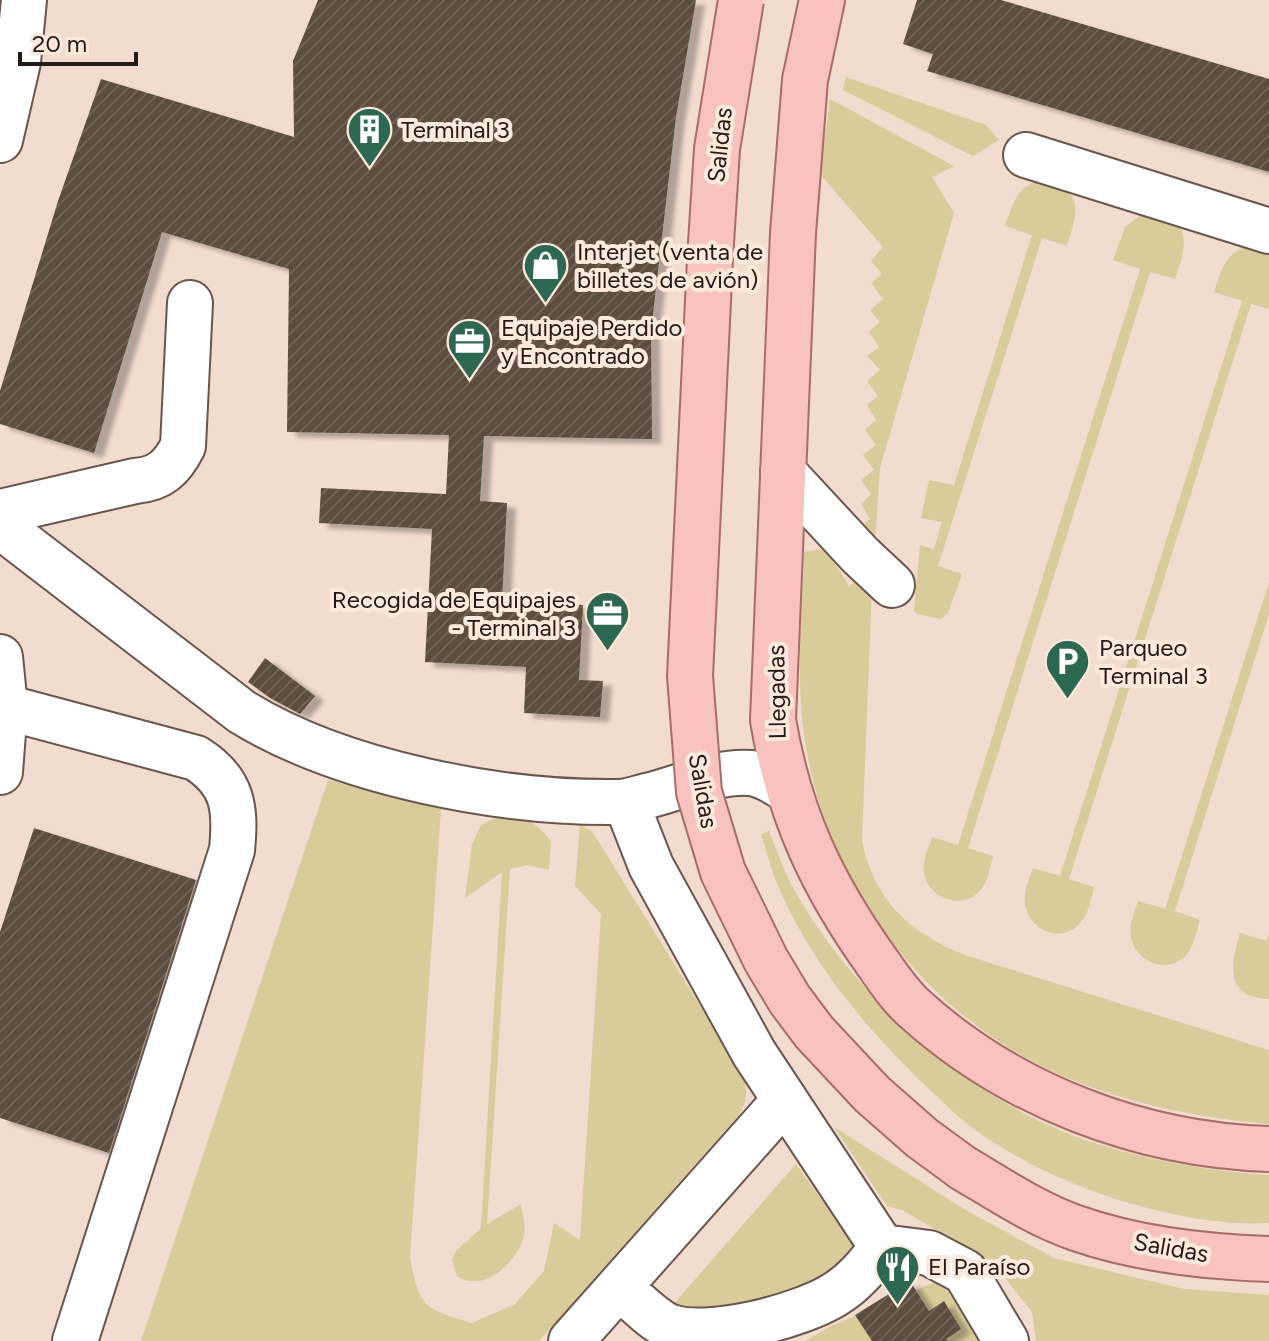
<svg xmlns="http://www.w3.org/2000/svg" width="1269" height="1341" font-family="Figtree,sans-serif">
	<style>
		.green { fill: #d9cc9b }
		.building { fill: url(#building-hatch); filter: url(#shadow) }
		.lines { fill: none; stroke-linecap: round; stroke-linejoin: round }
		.minor-casing { stroke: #69564c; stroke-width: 48 }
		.major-casing { stroke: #a96d68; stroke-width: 48 }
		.minor { stroke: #fff; stroke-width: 44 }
		.major { stroke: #f7c2bf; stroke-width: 44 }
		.major-bridge-casing { stroke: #a96d68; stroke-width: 48; stroke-linecap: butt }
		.major-bridge { stroke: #f7c2bf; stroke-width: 44 }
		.labels { text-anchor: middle; stroke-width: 8; stroke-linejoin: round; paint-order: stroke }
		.poi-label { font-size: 24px; fill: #221a16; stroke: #ffe8dc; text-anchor: start }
		.street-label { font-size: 24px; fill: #221a16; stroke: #ffe8dc }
	</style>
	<defs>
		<pattern id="building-hatch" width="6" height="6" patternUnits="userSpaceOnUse" patternTransform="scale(2)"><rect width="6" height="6" fill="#5b4e3f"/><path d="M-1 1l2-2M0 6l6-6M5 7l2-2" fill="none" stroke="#6f6457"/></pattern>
		<filter id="shadow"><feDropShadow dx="9" dy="5" stdDeviation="2" flood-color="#0004"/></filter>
	</defs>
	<rect width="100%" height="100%" fill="#f2dbcf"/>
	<path class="green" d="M 846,77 L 986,125 L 999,140 L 973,156 L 843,90 Z
		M 830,99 L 954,166 L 932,177 L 954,213 L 880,468 L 875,542 L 858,529 L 870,519 L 861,504 L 871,494 L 861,480 L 874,470 L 863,455 L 876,445 L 865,430 L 876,420 L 867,405 L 878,396 L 867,381 L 880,370 L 867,356 L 879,347 L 869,332 L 880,322 L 870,310 L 883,299 L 871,283 L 882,274 L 871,261 L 883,247 L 820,174 Z
		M 1044,180 C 1085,194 1078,210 1067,246 L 1042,238 L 938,566 L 962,574 L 948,613 L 941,619 L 916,614 L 914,610 L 920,545 L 934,549 L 942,522 L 921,518 L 929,480 L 954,485 L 1032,235 L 1005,226 C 1013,203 1017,184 1044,180 Z
		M 1142,214 C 1150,216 1161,216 1169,219 C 1194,228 1181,262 1175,279 L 1150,272 L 968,848 L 993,856 C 990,868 988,883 979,892 C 960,910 929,898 924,874 C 922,861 928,849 932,837 L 958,845 L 1140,269 L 1113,260 L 1125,227 Z
		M 1253,245 L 1269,250 L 1269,309 L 1251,304 L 1069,879 L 1094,887 C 1091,899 1089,913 1081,922 C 1063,945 1029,931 1025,905 C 1023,892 1029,880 1033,868 L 1060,876 L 1242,301 L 1214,292 C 1222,268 1226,250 1253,245 Z
		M 820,549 L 829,554 L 849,586 L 862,576 L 872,586 L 862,840 C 873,900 910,933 965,955 L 1269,1050 L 1269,1124 C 1196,1118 1119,1102 1052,1071 C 927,1013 834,892 808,758 C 794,691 802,620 804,552 Z
		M 1269,582 L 1269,614 L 1175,911 L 1200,920 C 1196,932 1194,947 1186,955 C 1168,975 1136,962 1131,938 C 1129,925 1134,913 1138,901 L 1165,909 Z
		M 328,780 L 441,809 L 410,1258 C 420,1309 424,1308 472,1323 L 515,1304 L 544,1271 L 554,1223 L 580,1240 L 601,914 L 575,886 L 580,825 L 592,831 L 743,1075 C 748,1091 747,1101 739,1115 L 539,1341 L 141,1341 Z
		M 499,816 C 524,816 536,821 551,841 L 549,870 L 528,865 L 510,869 L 487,1224 L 521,1204 C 522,1213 526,1226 524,1235 C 518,1262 484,1294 457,1276 L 452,1259 L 456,1251 L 481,1228 L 502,872 L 465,898 L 472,844 L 481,825 Z
		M 769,831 C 776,848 782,866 790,882 C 848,991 967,1100 1085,1140 C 1144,1160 1207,1171 1269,1175 L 1269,1223 C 1231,1225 1192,1219 1155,1210 C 1094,1195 1036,1171 984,1136 C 964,1123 946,1105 929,1089 C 867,1030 812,965 778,886 C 771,870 767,851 761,834 Z
		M 1240,933 L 1266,941 L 1269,934 L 1269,999 C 1224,998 1231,963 1240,933 Z
		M 834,1127 L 969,1212 L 1054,1258 L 1184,1289 L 1269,1295 L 1269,1341 L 1036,1341 L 1032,1312 L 993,1263 L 902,1210 L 887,1206 Z
		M 796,1164 L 854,1245 L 840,1263 L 817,1279 L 790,1294 L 734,1314 L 670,1308 Z
		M 954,1274 L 991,1341 L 805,1341 L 829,1327 Z"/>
	<path class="building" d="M 318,0 L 696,0 L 676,117 L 651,331 L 652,439 L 484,436 L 480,501 L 507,503 L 502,601 L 583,605 L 579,680 L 603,681 L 600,717 L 524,713 L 526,667 L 425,662 L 432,529 L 319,523 L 321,488 L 446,494 L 449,435 L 287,432 L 289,269 L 162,232 L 94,453 L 0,424 L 0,391 L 58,201 L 101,79 L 294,137 L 293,61 Z
		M 917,0 L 1001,0 L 1269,79 L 1269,172 L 927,71 L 933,54 L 903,44 Z
		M 265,658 L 315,696 L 300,714 L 270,698 L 248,682 Z
		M 34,828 L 196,880 L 109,1153 L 0,1118 L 0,932 Z
		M 910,1281 L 929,1311 L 944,1301 L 961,1329 L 946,1339 L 948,1341 L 872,1341 L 855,1315 Z"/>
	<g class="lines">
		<defs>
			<path id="minor" d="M 0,140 L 18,62 L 24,0
				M 1026,155 L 1269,231
				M 783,472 L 860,555 L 892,585
				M 0,512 L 135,481 C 160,479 172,468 183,446 L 190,303
				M 0,526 L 242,712 C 343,774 503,804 621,802 C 631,801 641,797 651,795 C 682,787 719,770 751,773 C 765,775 778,784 789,791
				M 0,657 L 5,707 L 0,772
				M 5,707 L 196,758 C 234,782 236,809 232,850 L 75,1341
				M 626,802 L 651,866 L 754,1053 L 882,1247 L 929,1253 L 965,1272 L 1006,1341
				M 620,1288 C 635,1300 651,1318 668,1326 C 706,1341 800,1316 834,1295 C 854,1283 868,1266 882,1247
				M 571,1341 L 785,1100"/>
			<path id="major" d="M 822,0 L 805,80 L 793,233 L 773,720 C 789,815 822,885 877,962 C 889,979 900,996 915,1009 C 1011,1096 1141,1145 1269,1149
				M 963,1168 C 1000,1190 1036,1214 1076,1228 C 1136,1249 1206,1257 1269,1259"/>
		</defs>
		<use href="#minor" class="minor-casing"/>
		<use href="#major" class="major-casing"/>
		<use href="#minor" class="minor"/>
		<use href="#major" class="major"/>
		<defs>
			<path id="major-bridge" d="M 741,0 L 717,149 L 710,259 L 690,676 L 699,792 L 723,872 L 766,960 L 790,1000 L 814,1032 L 872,1094 L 922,1138 L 963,1168"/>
		</defs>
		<use href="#major-bridge" class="major-bridge-casing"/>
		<use href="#major-bridge" class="major-bridge"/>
	</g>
	<defs>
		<symbol id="building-pin" viewBox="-11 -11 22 30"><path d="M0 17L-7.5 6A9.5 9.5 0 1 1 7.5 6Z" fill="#2d6851" stroke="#ffe8dc"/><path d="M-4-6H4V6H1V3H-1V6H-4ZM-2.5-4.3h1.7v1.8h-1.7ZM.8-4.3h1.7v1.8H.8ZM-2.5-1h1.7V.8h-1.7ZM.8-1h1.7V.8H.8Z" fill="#fff"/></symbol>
		<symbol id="shop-pin" viewBox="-11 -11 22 30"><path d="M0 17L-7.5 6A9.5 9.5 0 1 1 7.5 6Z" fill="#2d6851" stroke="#ffe8dc"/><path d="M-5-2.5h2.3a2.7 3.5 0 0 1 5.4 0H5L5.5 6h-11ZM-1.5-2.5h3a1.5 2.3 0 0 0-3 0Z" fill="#fff"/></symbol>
		<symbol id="office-pin" viewBox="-11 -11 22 30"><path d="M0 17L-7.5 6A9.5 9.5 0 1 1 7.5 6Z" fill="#2d6851" stroke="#ffe8dc"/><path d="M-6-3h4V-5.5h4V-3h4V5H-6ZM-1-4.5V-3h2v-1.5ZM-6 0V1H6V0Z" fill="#fff"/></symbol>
		<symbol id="parking-pin" viewBox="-11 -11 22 30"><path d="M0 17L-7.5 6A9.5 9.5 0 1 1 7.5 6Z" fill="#2d6851" stroke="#ffe8dc"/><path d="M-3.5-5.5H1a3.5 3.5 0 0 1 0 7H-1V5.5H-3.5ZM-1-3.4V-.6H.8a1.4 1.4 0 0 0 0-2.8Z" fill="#fff"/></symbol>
		<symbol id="restaurant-pin" viewBox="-11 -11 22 30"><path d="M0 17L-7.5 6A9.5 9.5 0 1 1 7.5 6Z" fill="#2d6851" stroke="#ffe8dc"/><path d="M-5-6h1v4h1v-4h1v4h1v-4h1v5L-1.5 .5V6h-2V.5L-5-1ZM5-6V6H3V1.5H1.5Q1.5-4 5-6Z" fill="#fff"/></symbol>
	</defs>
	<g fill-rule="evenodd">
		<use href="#building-pin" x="344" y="104" width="51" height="69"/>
		<use href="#shop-pin" x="520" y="240" width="51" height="69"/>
		<use href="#office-pin" x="444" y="316" width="51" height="69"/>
		<use href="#office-pin" x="582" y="588" width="51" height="69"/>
		<use href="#parking-pin" x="1042" y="636" width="51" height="69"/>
		<use href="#restaurant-pin" x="872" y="1242" width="51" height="69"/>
	</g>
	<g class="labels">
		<g class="poi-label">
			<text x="401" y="138">Terminal 3</text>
			<text x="577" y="260">Interjet (venta de<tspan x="577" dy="28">billetes de avión)</tspan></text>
			<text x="501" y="336">Equipaje Perdido<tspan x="501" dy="28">y Encontrado</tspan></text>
			<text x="576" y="608" text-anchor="end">Recogida de Equipajes<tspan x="576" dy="28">- Terminal 3</tspan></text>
			<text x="1099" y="656">Parqueo<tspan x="1099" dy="28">Terminal 3</tspan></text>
			<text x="928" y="1275">El Paraíso</text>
		</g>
		<g class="street-label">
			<text transform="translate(720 145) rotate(-84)" y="8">Salidas</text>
			<text transform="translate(777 692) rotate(-91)" y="8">Llegadas</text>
			<text transform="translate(703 791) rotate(80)" y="8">Salidas</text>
			<text transform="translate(1171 1248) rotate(10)" y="8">Salidas</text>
		</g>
	</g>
	<path d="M20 52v12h116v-12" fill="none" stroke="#221a16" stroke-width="4"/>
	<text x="32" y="52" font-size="24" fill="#221a16" stroke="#ffe8dc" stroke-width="6" paint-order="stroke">20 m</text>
</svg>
